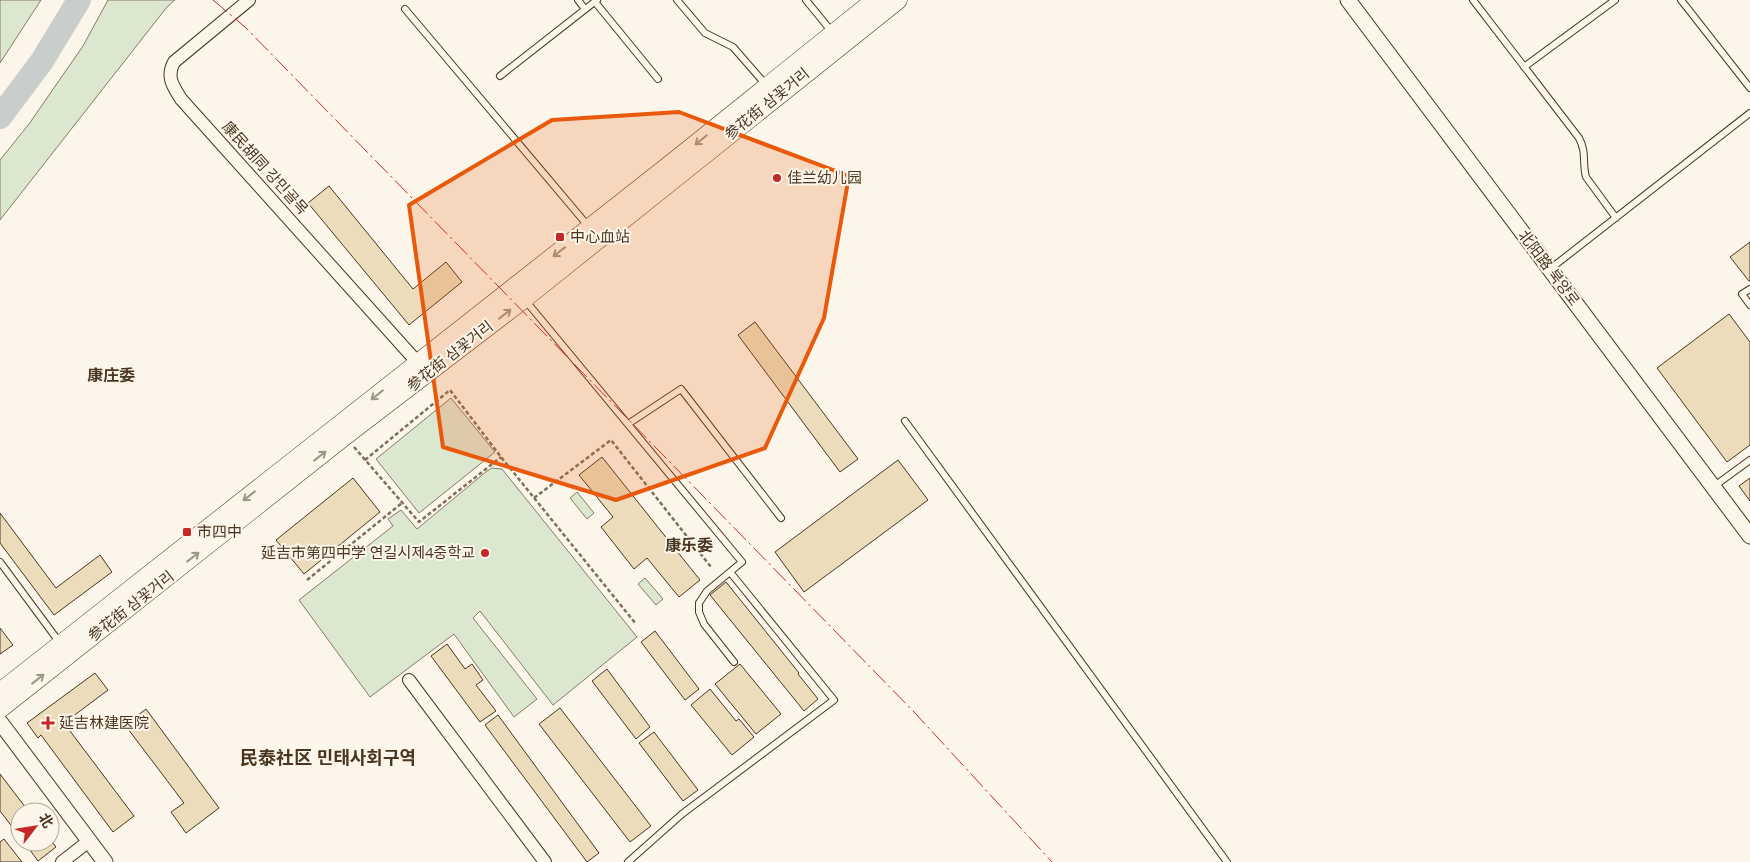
<svg xmlns="http://www.w3.org/2000/svg" width="1750" height="862" font-family="'Open Sans','Noto Sans SC','Noto Sans KR',sans-serif">
	<style>
		.green { fill: #dce7d0; stroke: #887966 }
		.lines { fill: none; stroke-linecap: round; stroke-linejoin: round }
		.river { stroke: #c9cecd; stroke-width: 24 }
		.building { fill: #ecdcbc; stroke: #4a3520 }
		.service-casing { stroke: #4a3520; stroke-width: 8 }
		.minor-casing { stroke: #4a3520; stroke-width: 14 }
		.tertiary-casing { stroke: #4a3520; stroke-width: 17 }
		.secondary-casing { stroke: #4a3520; stroke-width: 19 }
		.path { stroke: #7f6f5c; stroke-width: 2.5; stroke-dasharray: 4 2.5; stroke-linecap: butt }
		.service { stroke: #fbf6e9; stroke-width: 6 }
		.minor { stroke: #fbf6e9; stroke-width: 12 }
		.tertiary { stroke: #fbf6e9; stroke-width: 15 }
		.secondary { stroke: #fbf6e9; stroke-width: 18 }
		.power { stroke: #c62828; stroke-width: 1; stroke-dasharray: 18 4 2.5 4; stroke-linecap: butt }
		.oneway { stroke: #a29684 }
		.marked { fill: #e8590c; fill-opacity: 0.2; stroke: #e8590c; stroke-width: 4; stroke-linejoin: round }
		.poi-dot { fill: #c62828; stroke: #fbf6e9; stroke-width: 2 }
		.labels { text-anchor: middle; stroke-width: 4; stroke-linejoin: round; paint-order: stroke }
		.street-label { font-size: 15px; fill: #4a3520; stroke: #fbf6e9 }
		.poi-label { font-size: 15px; fill: #4a3520; stroke: #fbf6e9; text-anchor: start }
		.neighbourhood-label { font-size: 16px; font-weight: bold; fill: #4a3520; stroke: #fbf6e9 }
		.quarter-label { font-size: 18px; font-weight: bold; fill: #4a3520; stroke: #fbf6e9 }
	</style>
	<rect width="100%" height="100%" fill="#fbf6e9"/>
	<path class="green" d="M 0,0 L 41,0 L 0,63 Z
		M 108,0 L 175,0 L 167,7 L 0,220 L 0,160 L 29,124 L 83,46 Z
		M 451,398 L 495,452 L 419,513 L 376,459 Z
		M 492,468 L 502,469 L 637,637 L 553,705 L 480,611 L 473,618 L 537,699 L 514,717 L 454,634 L 370,697 L 299,600 L 393,526 L 388,519 L 401,510 L 417,529 L 487,471 Z
		M 577,492 L 594,513 L 587,519 L 570,498 Z
		M 645,578 L 663,599 L 656,605 L 638,584 Z"/>
	<g class="lines">
		<path class="river" d="M 0,117 L 42,61 L 79,0"/>
	</g>
	<path class="building" d="M 329,186 L 413,289 L 446,262 L 462,282 L 409,325 L 308,203 Z
		M 1750,242 L 1750,281 L 1749,281 L 1730,257 Z
		M 1729,314 L 1750,342 L 1750,445 L 1727,462 L 1657,368 Z
		M 755,322 L 858,459 L 840,472 L 738,335 Z
		M 602,457 L 700,580 L 679,597 L 647,558 L 634,569 L 601,527 L 613,517 L 579,475 Z
		M 898,460 L 928,500 L 804,592 L 775,552 Z
		M 353,478 L 380,512 L 304,574 L 276,540 Z
		M 1750,478 L 1750,501 L 1739,486 Z
		M 0,513 L 56,588 L 100,555 L 112,572 L 54,615 L 0,543 Z
		M 726,582 L 799,673 L 798,674 L 818,699 L 804,711 L 710,595 Z
		M 0,628 L 13,645 L 0,654 Z
		M 655,631 L 699,689 L 685,700 L 641,642 Z
		M 447,644 L 465,669 L 472,664 L 483,680 L 476,685 L 496,711 L 480,722 L 431,656 Z
		M 740,664 L 781,714 L 756,734 L 715,684 Z
		M 607,669 L 650,727 L 636,739 L 592,681 Z
		M 95,673 L 108,690 L 64,723 L 134,816 L 113,832 L 41,735 L 38,738 L 27,723 Z
		M 710,689 L 736,721 L 739,719 L 754,737 L 732,755 L 691,705 Z
		M 560,708 L 651,826 L 630,842 L 539,724 Z
		M 146,709 L 219,808 L 186,833 L 171,812 L 184,803 L 125,725 Z
		M 498,715 L 599,853 L 587,862 L 485,725 Z
		M 654,732 L 698,790 L 683,801 L 639,743 Z
		M 0,774 L 29,812 L 20,812 L 20,837 L 0,811 Z
		M 4,839 L 22,862 L 0,862 L 0,842 Z
		M 50,839 L 56,847 L 38,861 L 24,842 L 50,842 Z"/>
	<g class="lines">
		<defs>
			<path id="service" d="M 578,0 L 585,9
				M 677,0 L 705,33 L 733,47 L 767,86
				M 806,0 L 832,32
				M 1473,0 L 1579,138 C 1587,153 1582,163 1586,177 L 1616,218
				M 1681,0 L 1750,88
				M 595,2 L 658,79
				M 405,9 L 589,227
				M 1524,67 L 1615,0
				M 500,76 L 597,0
				M 1550,269 L 1750,113
				M 1750,289 L 1742,294 L 1750,305
				M 525,300 L 742,562 L 707,591 L 699,603 L 699,612 L 704,624 L 734,662
				M 905,421 L 1227,862
				M 628,424 L 681,389 L 781,518
				M 1713,487 L 1750,460
				M 0,562 L 60,643
				M 628,862 L 682,814 L 834,700 L 730,572"/>
			<path id="minor" d="M 249,0 L 174,62 C 166,77 173,86 181,99 L 418,363
				M 409,680 L 545,862
				M 62,862 L 89,841"/>
			<path id="tertiary" d="M 1348,0 L 1750,536
				M 0,722 L 105,862"/>
			<path id="secondary" d="M 0,692 L 673,162 L 875,0
				M 0,709 L 345,436 L 524,299 L 898,0"/>
		</defs>
		<use href="#service" class="service-casing"/>
		<use href="#minor" class="minor-casing"/>
		<use href="#tertiary" class="tertiary-casing"/>
		<use href="#secondary" class="secondary-casing"/>
		<path class="path" d="M 354,447 L 419,522 L 501,457
			M 365,460 L 450,390 L 501,457 L 636,624
			M 534,498 L 611,440 L 711,567
			M 307,580 L 402,503"/>
		<use href="#service" class="service"/>
		<use href="#minor" class="minor"/>
		<use href="#tertiary" class="tertiary"/>
		<use href="#secondary" class="secondary"/>
		<path class="power" d="M 213,0 L 245,27 L 915,713 L 1052,862"/>
	</g>
	<defs><path id="oneway-shaft" d="M-6 0H5M1.5-3L5.5 0L1.5 3" fill="none" stroke-width="1.6" stroke-linecap="round" stroke-linejoin="round" transform="scale(1.25)"/></defs>
	<g class="oneway">
		<use href="#oneway-shaft" transform="translate(701 140) rotate(141)"/>
		<use href="#oneway-shaft" transform="translate(559 252) rotate(142)"/>
		<use href="#oneway-shaft" transform="translate(505 314) rotate(-38)"/>
		<use href="#oneway-shaft" transform="translate(377 395) rotate(142)"/>
		<use href="#oneway-shaft" transform="translate(320 456) rotate(-38)"/>
		<use href="#oneway-shaft" transform="translate(249 496) rotate(142)"/>
		<use href="#oneway-shaft" transform="translate(193 557) rotate(-38)"/>
		<use href="#oneway-shaft" transform="translate(38 679) rotate(-38)"/>
	</g>
	<path class="marked" d="M 679,112 L 849,176 L 824,318 L 765,448 L 616,500 L 443,447 L 409,205 L 552,120 Z"/>
	<g class="poi-dot">
		<circle cx="777" cy="178" r="5"/>
		<rect x="555" y="232" width="10" height="10" rx="2.5"/>
		<rect x="182" y="527" width="10" height="10" rx="2.5"/>
		<circle cx="485" cy="553" r="5"/>
		<path d="M45.5 715.5h5v5h5v5h-5v5h-5v-5h-5v-5h5z"/>
	</g>
	<g class="labels">
		<g class="street-label">
			<text transform="translate(767 104) rotate(-39)" y="5">参花街 삼꽃거리</text>
			<text transform="translate(265 168) rotate(48)" y="5">康民胡同 강민골목</text>
			<text transform="translate(1549 268) rotate(53)" y="5">北阳路 북양로</text>
			<text transform="translate(450 356) rotate(-38)" y="5">参花街 삼꽃거리</text>
			<text transform="translate(131 606) rotate(-38)" y="5">参花街 삼꽃거리</text>
		</g>
		<g class="poi-label">
			<text x="787" y="183">佳兰幼儿园</text>
			<text x="570" y="242">中心血站</text>
			<text x="197" y="537">市四中</text>
			<text x="475" y="558" text-anchor="end">延吉市第四中学 연길시제4중학교</text>
			<text x="59" y="728">延吉林建医院</text>
		</g>
		<g class="neighbourhood-label">
			<text x="111" y="381">康庄委</text>
			<text x="689" y="551">康乐委</text>
		</g>
		<g class="quarter-label">
			<text x="328" y="764">民泰社区 민태사회구역</text>
		</g>
	</g>
	<g transform="translate(35 827) rotate(59)"><circle r="24" fill="#fbf6e9" stroke="#b4a999"/>
	<path d="M0-4L9 19L0 12L-9 19Z" fill="#c62828"/>
	<text y="-8" font-size="14" font-weight="bold" text-anchor="middle" fill="#4a3520">北</text>
	</g>
</svg>
